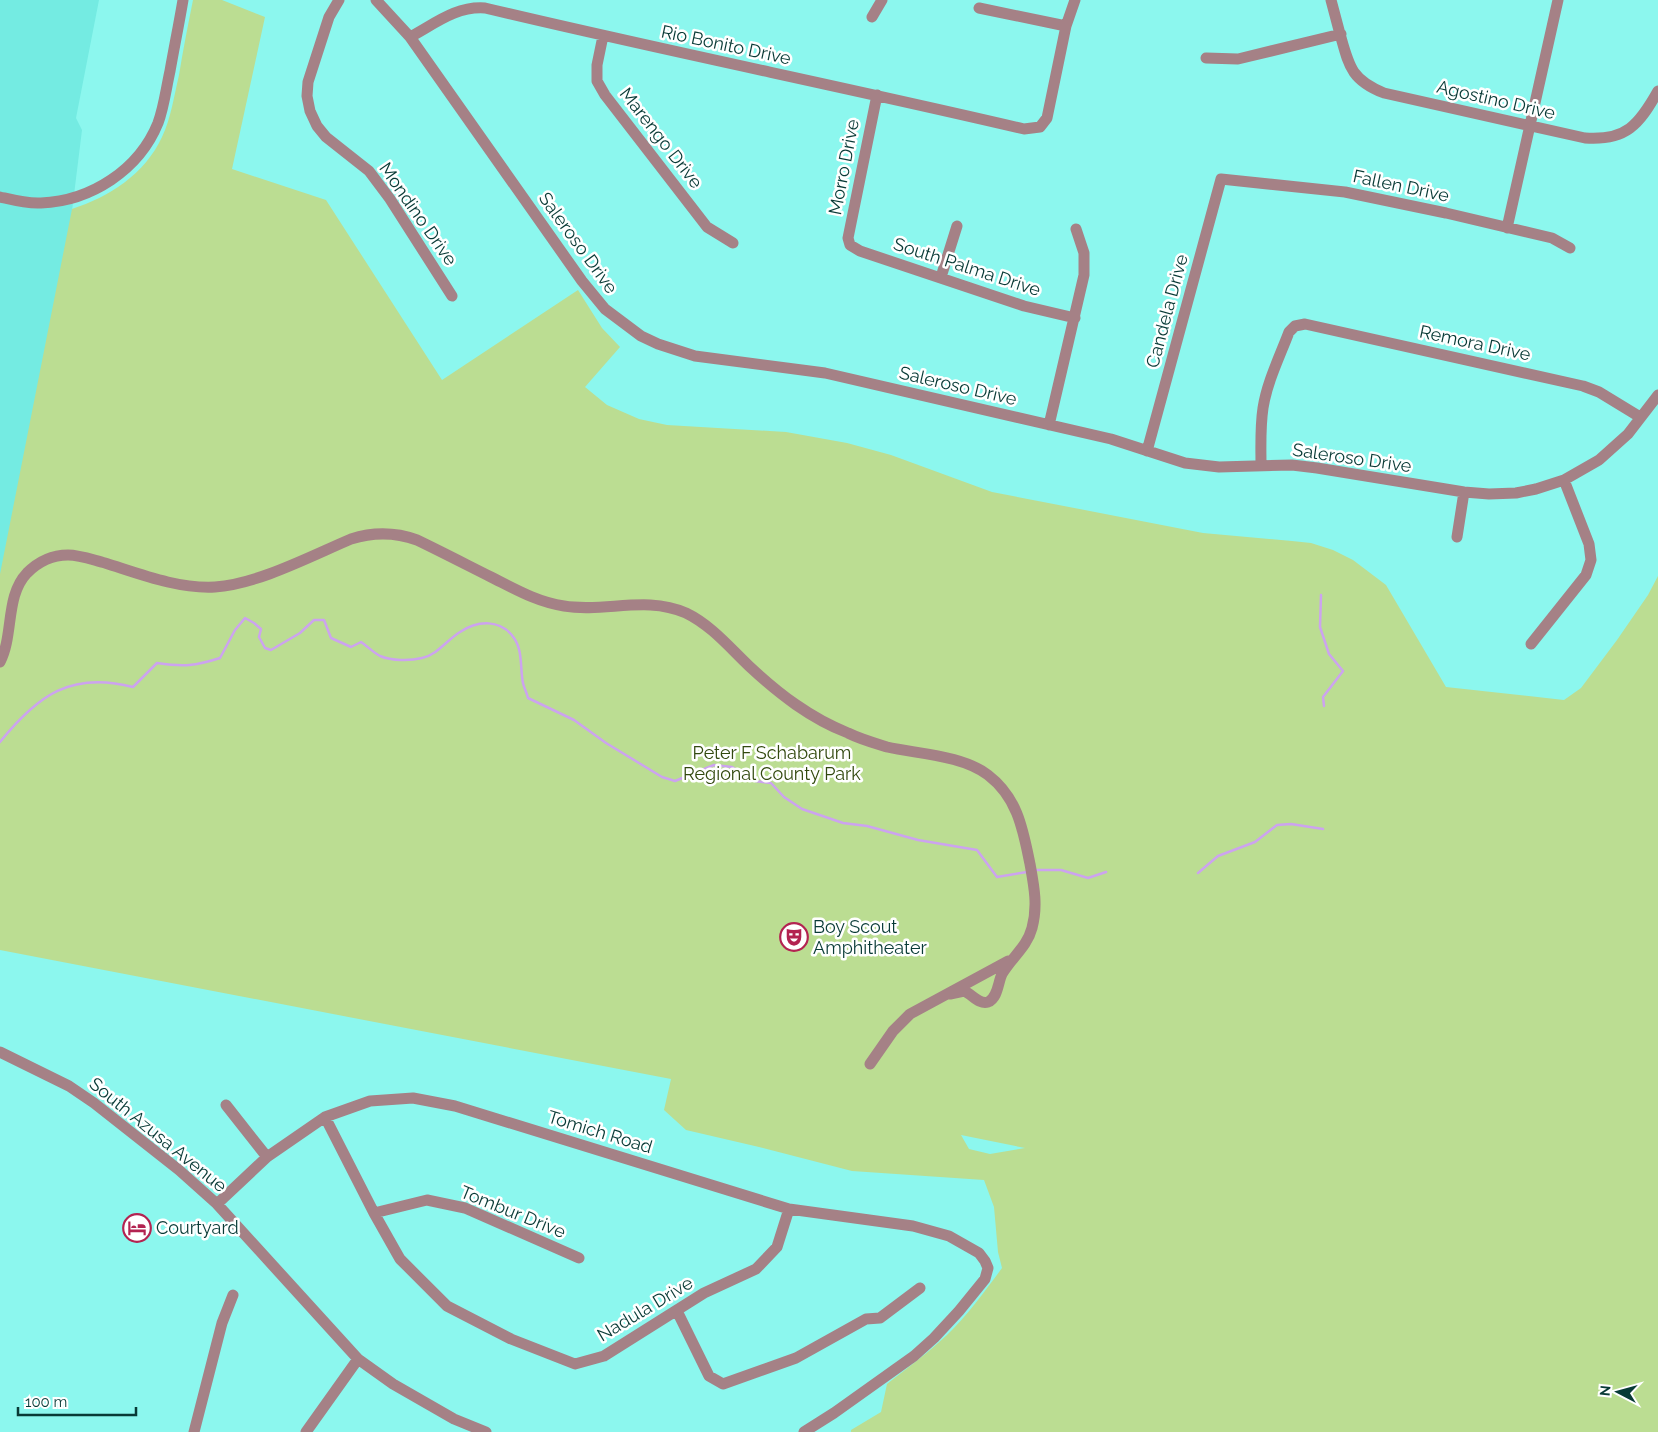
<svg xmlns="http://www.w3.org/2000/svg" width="1658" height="1432" font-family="Raleway,sans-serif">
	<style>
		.built { fill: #74ebe2 }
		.green { fill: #bbdd92; fill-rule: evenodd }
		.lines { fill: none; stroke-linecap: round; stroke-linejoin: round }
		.stream { stroke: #cca3ef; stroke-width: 2.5 }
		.minor { stroke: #a58186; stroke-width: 11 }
		.labels { text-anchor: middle; stroke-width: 5; stroke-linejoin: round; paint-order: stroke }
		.street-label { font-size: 18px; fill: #083a36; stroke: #fff }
		.park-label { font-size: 18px; fill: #32490e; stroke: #fff }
		.poi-label { font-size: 18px; fill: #083a36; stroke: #fff; text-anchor: start }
	</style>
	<rect width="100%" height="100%" fill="#8cf7ee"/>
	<path class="built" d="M 0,0 L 99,0 L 76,118 L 82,130 L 70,227 L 0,587 Z"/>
	<path class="green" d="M 193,0 L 222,0 L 265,17 L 232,169 L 326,200 L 442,380 L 578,290 L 602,328 L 620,347 L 585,387 L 607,405 L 639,419 L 667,425 L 786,432 L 847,443 L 891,455 L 992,492 L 1203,533 L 1292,541 L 1311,543 L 1333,550 L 1353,560 L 1386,585 L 1446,687 L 1564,700 L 1581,688 L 1617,640 L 1648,595 L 1658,576 L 1658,1432 L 851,1432 L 851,1430 L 881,1412 L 887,1384 C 907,1368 928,1353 947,1335 C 968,1315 985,1291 1002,1268 L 998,1252 L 994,1207 L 984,1180 L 852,1171 L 759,1147 L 686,1130 L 664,1110 L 671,1079 L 0,950 L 0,574 L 72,209 C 109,197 145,174 162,137 C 171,118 174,96 179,75 C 183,50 188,25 193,0 ZM 961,1135 L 1025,1148 L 990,1154 L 969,1149 Z"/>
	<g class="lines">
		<path class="stream" d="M 1321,595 L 1320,627 L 1329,654 L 1343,671 L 1323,697 L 1324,706
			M 0,742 C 38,695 71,671 133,687 L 157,663 C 184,667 195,666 220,658 L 235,630 L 245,618 L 254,623 L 261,629 L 259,637 L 265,648 L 271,650 L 300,633 L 314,620 L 324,620 L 331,638 L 351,647 L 361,642 C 367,646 374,653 380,656 C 392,661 410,661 422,658 C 437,655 447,640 460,632 C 478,620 501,619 514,638 C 523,651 520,669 523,683 C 524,688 527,693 528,698 L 574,720 L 606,743 L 662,777 L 675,781 L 714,765 L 732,767 L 755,781 L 771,783 L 784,797 L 802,809 L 843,823 L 867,826 L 918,840 L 977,850 L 997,877 L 1027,872
			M 1035,870 L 1061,870 L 1088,878 L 1106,872
			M 1198,873 L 1218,856 L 1255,842 L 1277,825 L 1291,824 L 1323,829"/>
		<path class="minor" d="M 339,0 L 329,17 L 308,82 L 307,96 L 310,111 L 317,126 L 326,137 L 369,171 L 390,199 L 452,296
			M 376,0 L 410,37 L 582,281 L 605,309 L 641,336 L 658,344 L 695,356 L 825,373 L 1111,439 L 1185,463 L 1219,467 L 1292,465 L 1317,468 L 1464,492 L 1489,494 L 1516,493 L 1536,489 L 1564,480 L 1599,460 L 1628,434 L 1658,395
			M 1331,0 C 1334,11 1337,23 1340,34 C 1349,66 1351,80 1384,93 L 1585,138 C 1626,141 1639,125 1658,91
			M 979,8 L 1066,26
			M 872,17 L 882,0
			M 603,36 L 597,65 L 597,81 L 605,95 L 707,227 L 733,243
			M 410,37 C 436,23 456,6 485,8 C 665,51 845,87 1024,129 L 1040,127 L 1047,118 L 1066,26 L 1075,0
			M 1206,58 L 1238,59 L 1341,34
			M 877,95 L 848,238 L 850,245 L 860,251 L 1024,306 L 1075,318
			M 0,197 C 13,200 28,204 41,203 C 91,201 139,170 158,123 C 164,107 166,89 170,71 C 174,48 179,24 183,0
			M 1507,228 L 1558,0
			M 941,277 L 957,226
			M 1049,425 L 1084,275 L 1084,253 L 1076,229
			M 1147,451 L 1221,179 L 1345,192 L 1446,213 L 1552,238 L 1570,248
			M 1261,466 C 1261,447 1260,428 1263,408 C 1267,382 1280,356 1289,332 L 1295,326 L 1305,324 L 1583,386 L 1599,392 L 1640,417
			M 1457,537 L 1464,492
			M 1531,644 L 1586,575 L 1591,560 L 1589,544 L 1564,480
			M 0,662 C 14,635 5,596 27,573 C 38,562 52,555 68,555 C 80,555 93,560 105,563 C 140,574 178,589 215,587 C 258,584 311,556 351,539 C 373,532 395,532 417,540 C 442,552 467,565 491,577 C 515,589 537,602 564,606 C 605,613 646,595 686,613 C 711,625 730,648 749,666 C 779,694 810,718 848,733 C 860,739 874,743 887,747 C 918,754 962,755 988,775 C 1018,798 1023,830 1030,864 C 1034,886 1038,906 1032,928 C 1027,947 1012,957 1002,974 C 998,982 998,998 988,1002 C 979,1005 972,994 964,991 L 950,994
			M 0,1052 L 69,1086 L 94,1103 L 179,1170 L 217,1204 L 358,1359 L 393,1384 L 454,1419 L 486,1432
			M 870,1064 L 893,1031 L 910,1014 L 1008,961
			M 226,1105 L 267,1157
			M 325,1117 L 374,1213 L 400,1259 L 447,1306 L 511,1339 L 575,1364 L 604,1356 L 704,1293 L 756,1269 L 777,1247 L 789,1209
			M 217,1204 L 267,1157 L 325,1117 L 370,1101 L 413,1098 L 455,1106 L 789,1209 L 913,1226 L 949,1236 L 979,1253 L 985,1261 L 988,1268 L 985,1279 L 959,1311 L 934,1338 L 914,1356 L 834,1413 L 804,1432
			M 374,1213 L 427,1200 L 465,1208 L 579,1258
			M 677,1311 L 709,1376 L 723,1384 L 796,1358 L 866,1319 L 880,1318 L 920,1288
			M 194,1432 L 222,1323 L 233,1295
			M 306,1432 L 358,1359"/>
	</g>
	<defs>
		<symbol id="theatre-ring" viewBox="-11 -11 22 22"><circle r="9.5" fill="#fff" stroke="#b32351" stroke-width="1.5"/><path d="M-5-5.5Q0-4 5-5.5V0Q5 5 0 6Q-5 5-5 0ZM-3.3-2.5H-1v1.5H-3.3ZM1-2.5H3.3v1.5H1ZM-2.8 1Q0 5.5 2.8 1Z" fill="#b32351"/></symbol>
		<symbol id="hotel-ring" viewBox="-11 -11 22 22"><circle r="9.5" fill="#fff" stroke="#b32351" stroke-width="1.5"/><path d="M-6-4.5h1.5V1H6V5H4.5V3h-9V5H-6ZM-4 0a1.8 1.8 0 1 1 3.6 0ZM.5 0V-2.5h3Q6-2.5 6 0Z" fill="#b32351"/></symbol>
	</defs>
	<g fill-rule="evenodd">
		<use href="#theatre-ring" x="778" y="921" width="32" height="32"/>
		<use href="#hotel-ring" x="121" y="1212" width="32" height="32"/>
	</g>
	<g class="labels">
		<g class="street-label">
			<text transform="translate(726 45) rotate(12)" y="6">Rio Bonito Drive</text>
			<text transform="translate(1496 100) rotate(13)" y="6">Agostino Drive</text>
			<text transform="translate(661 138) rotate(52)" y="6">Marengo Drive</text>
			<text transform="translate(844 167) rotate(-79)" y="6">Morro Drive</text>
			<text transform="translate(1401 186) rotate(12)" y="6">Fallen Drive</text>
			<text transform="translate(418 214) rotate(55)" y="6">Mondino Drive</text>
			<text transform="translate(578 243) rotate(54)" y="6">Saleroso Drive</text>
			<text transform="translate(967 267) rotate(18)" y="6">South Palma Drive</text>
			<text transform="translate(1167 311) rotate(-75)" y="6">Candela Drive</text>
			<text transform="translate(1475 343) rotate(12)" y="6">Remora Drive</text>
			<text transform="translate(958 386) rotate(13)" y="6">Saleroso Drive</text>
			<text transform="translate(1352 458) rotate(8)" y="6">Saleroso Drive</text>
			<text transform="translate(600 1132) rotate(17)" y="6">Tomich Road</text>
			<text transform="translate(158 1135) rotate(39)" y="6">South Azusa Avenue</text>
			<text transform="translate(513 1212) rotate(22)" y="6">Tombur Drive</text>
			<text transform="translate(645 1309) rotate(-31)" y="6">Nadula Drive</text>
		</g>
		<g class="park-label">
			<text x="772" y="759">Peter F Schabarum<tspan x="772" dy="21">Regional County Park</tspan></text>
		</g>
		<g class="poi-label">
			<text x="813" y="933">Boy Scout<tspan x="813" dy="21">Amphitheater</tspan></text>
			<text x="156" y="1234">Courtyard</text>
		</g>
	</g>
	<g transform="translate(1618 1392) rotate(276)" stroke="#ffffff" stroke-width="4" paint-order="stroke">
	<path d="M0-4L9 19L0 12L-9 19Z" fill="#083a36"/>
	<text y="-8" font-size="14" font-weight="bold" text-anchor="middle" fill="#083a36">N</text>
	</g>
	<path d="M18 1407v8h118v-8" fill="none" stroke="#083a36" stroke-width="2.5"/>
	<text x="25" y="1407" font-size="15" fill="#083a36" stroke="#ffffff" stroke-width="4" paint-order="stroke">100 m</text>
</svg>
